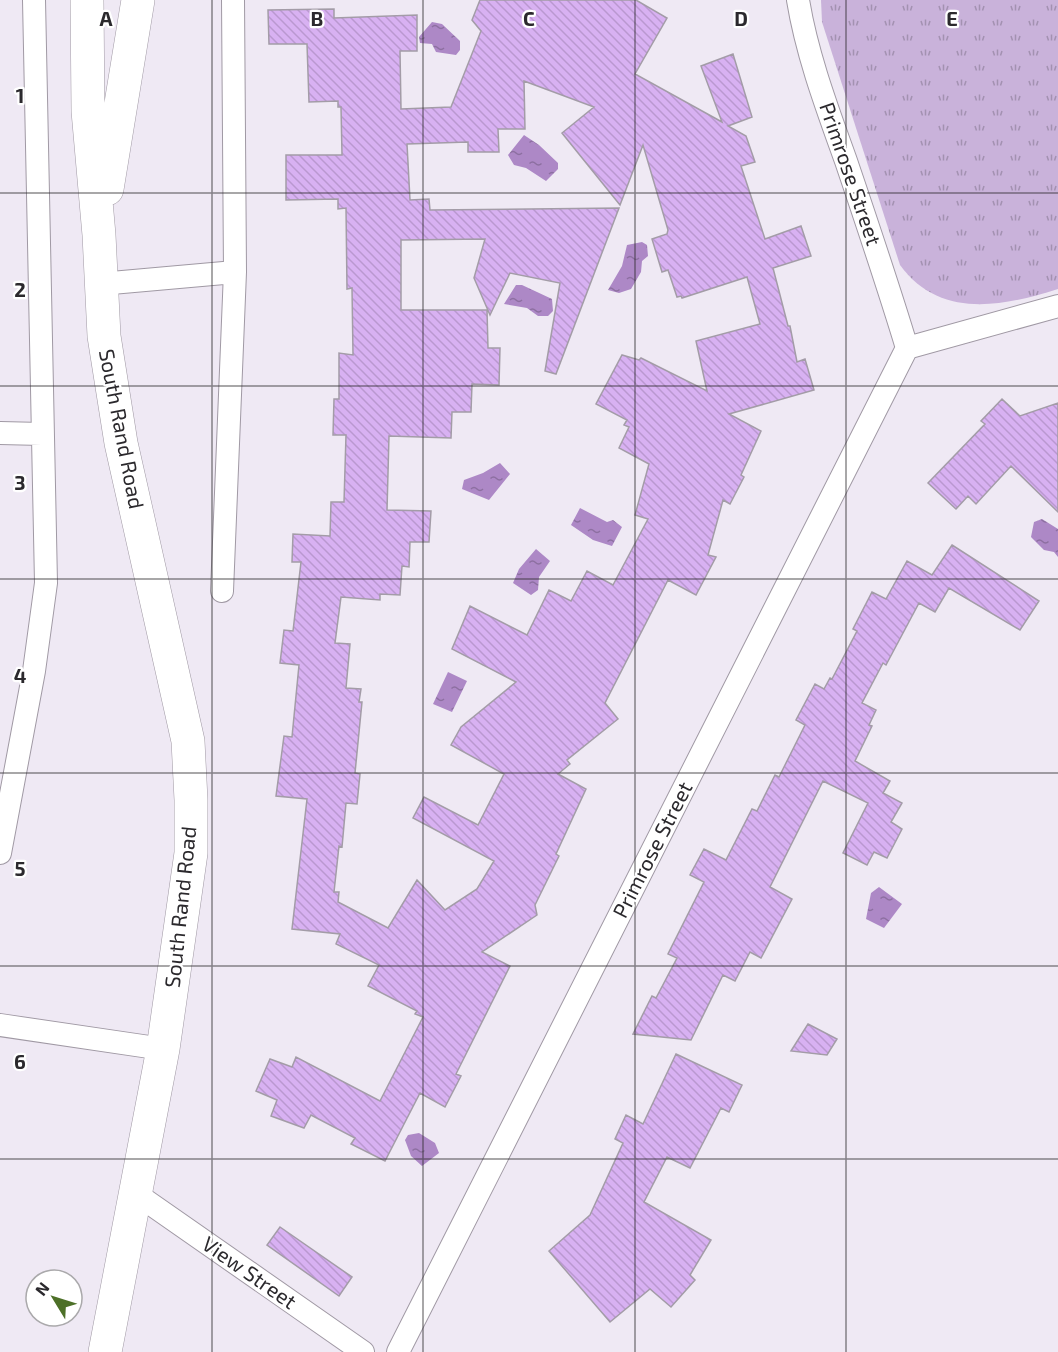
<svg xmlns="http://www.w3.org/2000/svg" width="1058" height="1352" font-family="'Exo 2',sans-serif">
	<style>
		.grass { fill: url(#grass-tufts) }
		.water { fill: url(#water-ripples) }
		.building { fill: url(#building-back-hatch); stroke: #a39ca7; stroke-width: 1.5; fill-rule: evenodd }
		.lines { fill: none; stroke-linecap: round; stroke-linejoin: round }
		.minor-casing { stroke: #a099a4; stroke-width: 24 }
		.secondary-casing { stroke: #a099a4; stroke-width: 34 }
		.minor { stroke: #fff; stroke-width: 22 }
		.secondary { stroke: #fff; stroke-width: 33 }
		.grid { fill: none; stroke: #2b292d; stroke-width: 1.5; stroke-opacity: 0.55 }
		.labels { text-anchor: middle; stroke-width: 4.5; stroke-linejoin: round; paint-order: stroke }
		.street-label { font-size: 21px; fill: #2b292d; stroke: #fff }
		.grid-label { font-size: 20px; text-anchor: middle; font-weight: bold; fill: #2b292d; stroke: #fff; stroke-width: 4.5; stroke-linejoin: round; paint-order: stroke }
	</style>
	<defs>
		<pattern id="grass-tufts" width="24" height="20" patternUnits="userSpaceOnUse" patternTransform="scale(1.5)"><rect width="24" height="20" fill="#c9b2da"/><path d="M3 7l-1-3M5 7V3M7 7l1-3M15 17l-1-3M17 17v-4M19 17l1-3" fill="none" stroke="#a391b1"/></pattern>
		<pattern id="water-ripples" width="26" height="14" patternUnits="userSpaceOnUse" patternTransform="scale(1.5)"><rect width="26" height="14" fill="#ad88c6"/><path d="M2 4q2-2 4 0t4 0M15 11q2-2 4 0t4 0" fill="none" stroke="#8d6fa1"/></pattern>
		<pattern id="building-back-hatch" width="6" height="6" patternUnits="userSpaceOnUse" patternTransform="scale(1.5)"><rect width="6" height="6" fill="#d8b1f2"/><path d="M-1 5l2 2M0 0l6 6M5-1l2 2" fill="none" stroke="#ba98d0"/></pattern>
	</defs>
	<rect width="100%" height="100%" fill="#efe9f4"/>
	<path class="grass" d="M 821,0 L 1058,0 L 1058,289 C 1002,307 939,319 900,265 L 822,22 Z"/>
	<path class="water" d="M 432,22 L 442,24 L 460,41 L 460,50 L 456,55 L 436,52 L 432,44 L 420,43 L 419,37 Z
		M 524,135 L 539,145 L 558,163 L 558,169 L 546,181 L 526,168 L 514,165 L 508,155 Z
		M 642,242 L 647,245 L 648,256 L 642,261 L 641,272 L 631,289 L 619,293 L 608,290 L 622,266 L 627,245 Z
		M 516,285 L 522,285 L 552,299 L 553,311 L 548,316 L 538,316 L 527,308 L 504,304 Z
		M 500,463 L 510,474 L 489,500 L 462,489 L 464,480 L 483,473 Z
		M 580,508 L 607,522 L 613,520 L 622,527 L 612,546 L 593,540 L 571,525 Z
		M 1042,519 L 1058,529 L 1058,557 L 1054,552 L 1044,550 L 1031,537 L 1034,522 Z
		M 536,549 L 550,561 L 539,577 L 538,590 L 531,595 L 513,583 L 519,569 Z
		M 448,672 L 467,681 L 452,712 L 433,704 Z
		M 879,887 L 902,904 L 884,928 L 866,919 L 871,893 Z
		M 419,1133 L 435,1143 L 439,1153 L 422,1166 L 411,1156 L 405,1140 L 408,1135 Z"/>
	<path class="building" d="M 480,0 L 636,0 L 667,18 L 635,74 L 722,122 L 701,66 L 733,54 L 752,117 L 728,126 L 746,136 L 755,162 L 741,166 L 765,239 L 801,226 L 811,256 L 773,268 L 788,326 L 790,326 L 797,362 L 805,359 L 814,390 L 729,414 L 761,431 L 741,475 L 744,477 L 730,504 L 723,500 L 708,555 L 716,557 L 696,595 L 668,580 L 605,703 L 618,719 L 567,760 L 570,764 L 558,774 L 586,789 L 556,854 L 559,856 L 535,905 L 537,915 L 482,952 L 510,966 L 456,1074 L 461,1076 L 445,1107 L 420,1093 L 385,1161 L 351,1144 L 355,1138 L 311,1115 L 304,1128 L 271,1116 L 277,1100 L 256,1091 L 270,1059 L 292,1067 L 296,1057 L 380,1101 L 423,1017 L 415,1014 L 417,1011 L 368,986 L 379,965 L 336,944 L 340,934 L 292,929 L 307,799 L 276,796 L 284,736 L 292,737 L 299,665 L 280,663 L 284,630 L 293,631 L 301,562 L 292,562 L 293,534 L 330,536 L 331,502 L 344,502 L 346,435 L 333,435 L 334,399 L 339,399 L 339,353 L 353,355 L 352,288 L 347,289 L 346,208 L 338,209 L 338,199 L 286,200 L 286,155 L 342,155 L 341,107 L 338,107 L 338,101 L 309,102 L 307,44 L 269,44 L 268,10 L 334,9 L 334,18 L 417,15 L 417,51 L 400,51 L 401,109 L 451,107 L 481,31 L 472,20 ZM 524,81 L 594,107 L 562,133 L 620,205 L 643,145 L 668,230 L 667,234 L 652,239 L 662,272 L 668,270 L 677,297 L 681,296 L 682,298 L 747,277 L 760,324 L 696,341 L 707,391 L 641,358 L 639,360 L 622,355 L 596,404 L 627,420 L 624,425 L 629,427 L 619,448 L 649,464 L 635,515 L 648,519 L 613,585 L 587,571 L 571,601 L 549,590 L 527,635 L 470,606 L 452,649 L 516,682 L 461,727 L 451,745 L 504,774 L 478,825 L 424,797 L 413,818 L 494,861 L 477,889 L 445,910 L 417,880 L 388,928 L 338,902 L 339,892 L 334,892 L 339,846 L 342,847 L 346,803 L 357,804 L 360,774 L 355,773 L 362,702 L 359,702 L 361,689 L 346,688 L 350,644 L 335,643 L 341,597 L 380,600 L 380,594 L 400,595 L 402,566 L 409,567 L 410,542 L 429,542 L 431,511 L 387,510 L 389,436 L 451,438 L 452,412 L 471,412 L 472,384 L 499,385 L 500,348 L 488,348 L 487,310 L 401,310 L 401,240 L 485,239 L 474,278 L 490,315 L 510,273 L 560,283 L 545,371 L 556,374 L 619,208 L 430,210 L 429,199 L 410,200 L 407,144 L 468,142 L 468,152 L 499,152 L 498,129 L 525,129 Z
		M 1002,399 L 1020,416 L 1058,403 L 1058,512 L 1011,466 L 976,504 L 968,496 L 956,509 L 928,483 L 985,424 L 981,421 Z
		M 952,545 L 1039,601 L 1020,630 L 949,588 L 935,612 L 919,603 L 886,665 L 883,663 L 862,703 L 876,710 L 869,725 L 872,726 L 855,761 L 890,781 L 883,793 L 902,803 L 891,822 L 902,829 L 887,858 L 874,852 L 867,865 L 843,853 L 868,803 L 823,781 L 770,887 L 792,899 L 761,958 L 750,952 L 735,981 L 723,975 L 691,1040 L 633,1034 L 652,996 L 656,998 L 677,958 L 668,954 L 704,882 L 690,875 L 704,849 L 726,860 L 752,809 L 757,811 L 775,775 L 779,777 L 805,725 L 796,720 L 815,684 L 824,689 L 830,678 L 832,679 L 857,631 L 853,629 L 872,592 L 886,599 L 907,561 L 932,575 Z
		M 808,1024 L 837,1039 L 827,1055 L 791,1051 Z
		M 676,1054 L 742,1085 L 729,1112 L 721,1108 L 690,1168 L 667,1157 L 644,1202 L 711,1240 L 690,1275 L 695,1280 L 671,1307 L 650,1289 L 610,1322 L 549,1251 L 590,1215 L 623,1143 L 615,1139 L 626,1115 L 643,1124 Z
		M 280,1227 L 352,1277 L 339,1296 L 267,1245 Z"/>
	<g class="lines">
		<defs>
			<path id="minor" d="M 100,284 L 235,272
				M 907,348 L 1058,306
				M 0,433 L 42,434
				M 222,591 L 235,272 L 233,0
				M 0,853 L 34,671 L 46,583 L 34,0
				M 0,1025 L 163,1049
				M 135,1193 L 363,1352
				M 398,1352 L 907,348 C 888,285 867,223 846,161 C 827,108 807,55 798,0"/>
			<path id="secondary" d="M 87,0 L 88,111 L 99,235 L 104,336 L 121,443 L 188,741 L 191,800 L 191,853 L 163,1049 L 105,1352
				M 107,189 L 138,0"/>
		</defs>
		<use href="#minor" class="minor-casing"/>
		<use href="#secondary" class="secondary-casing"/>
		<use href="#minor" class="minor"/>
		<use href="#secondary" class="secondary"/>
	</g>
	<path class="grid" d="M 212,0 L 212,1352M 423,0 L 423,1352M 635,0 L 635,1352M 846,0 L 846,1352M 0,193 L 1058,193M 0,386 L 1058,386M 0,579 L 1058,579M 0,773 L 1058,773M 0,966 L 1058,966M 0,1159 L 1058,1159"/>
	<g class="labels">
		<g class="street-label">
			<text transform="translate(850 174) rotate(71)" y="7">Primrose Street</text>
			<text transform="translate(121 429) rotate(79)" y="7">South Rand Road</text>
			<text transform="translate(653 850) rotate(-63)" y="7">Primrose Street</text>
			<text transform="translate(181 907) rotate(-84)" y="7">South Rand Road</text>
			<text transform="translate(249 1273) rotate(35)" y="7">View Street</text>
		</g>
	</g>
	<g class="grid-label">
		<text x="106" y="26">A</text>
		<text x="317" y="26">B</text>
		<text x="529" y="26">C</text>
		<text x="741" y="26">D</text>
		<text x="952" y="26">E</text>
		<text x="20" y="103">1</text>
		<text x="20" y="297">2</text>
		<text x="20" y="490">3</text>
		<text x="20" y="683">4</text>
		<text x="20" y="876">5</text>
		<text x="20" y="1069">6</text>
	</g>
	<g transform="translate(54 1298) rotate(308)"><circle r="28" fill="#ffffff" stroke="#aaa9ab" stroke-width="1.5"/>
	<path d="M0-4.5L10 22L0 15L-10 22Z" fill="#4d7028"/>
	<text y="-9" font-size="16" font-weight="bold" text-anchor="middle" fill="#2b292d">N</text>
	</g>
</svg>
